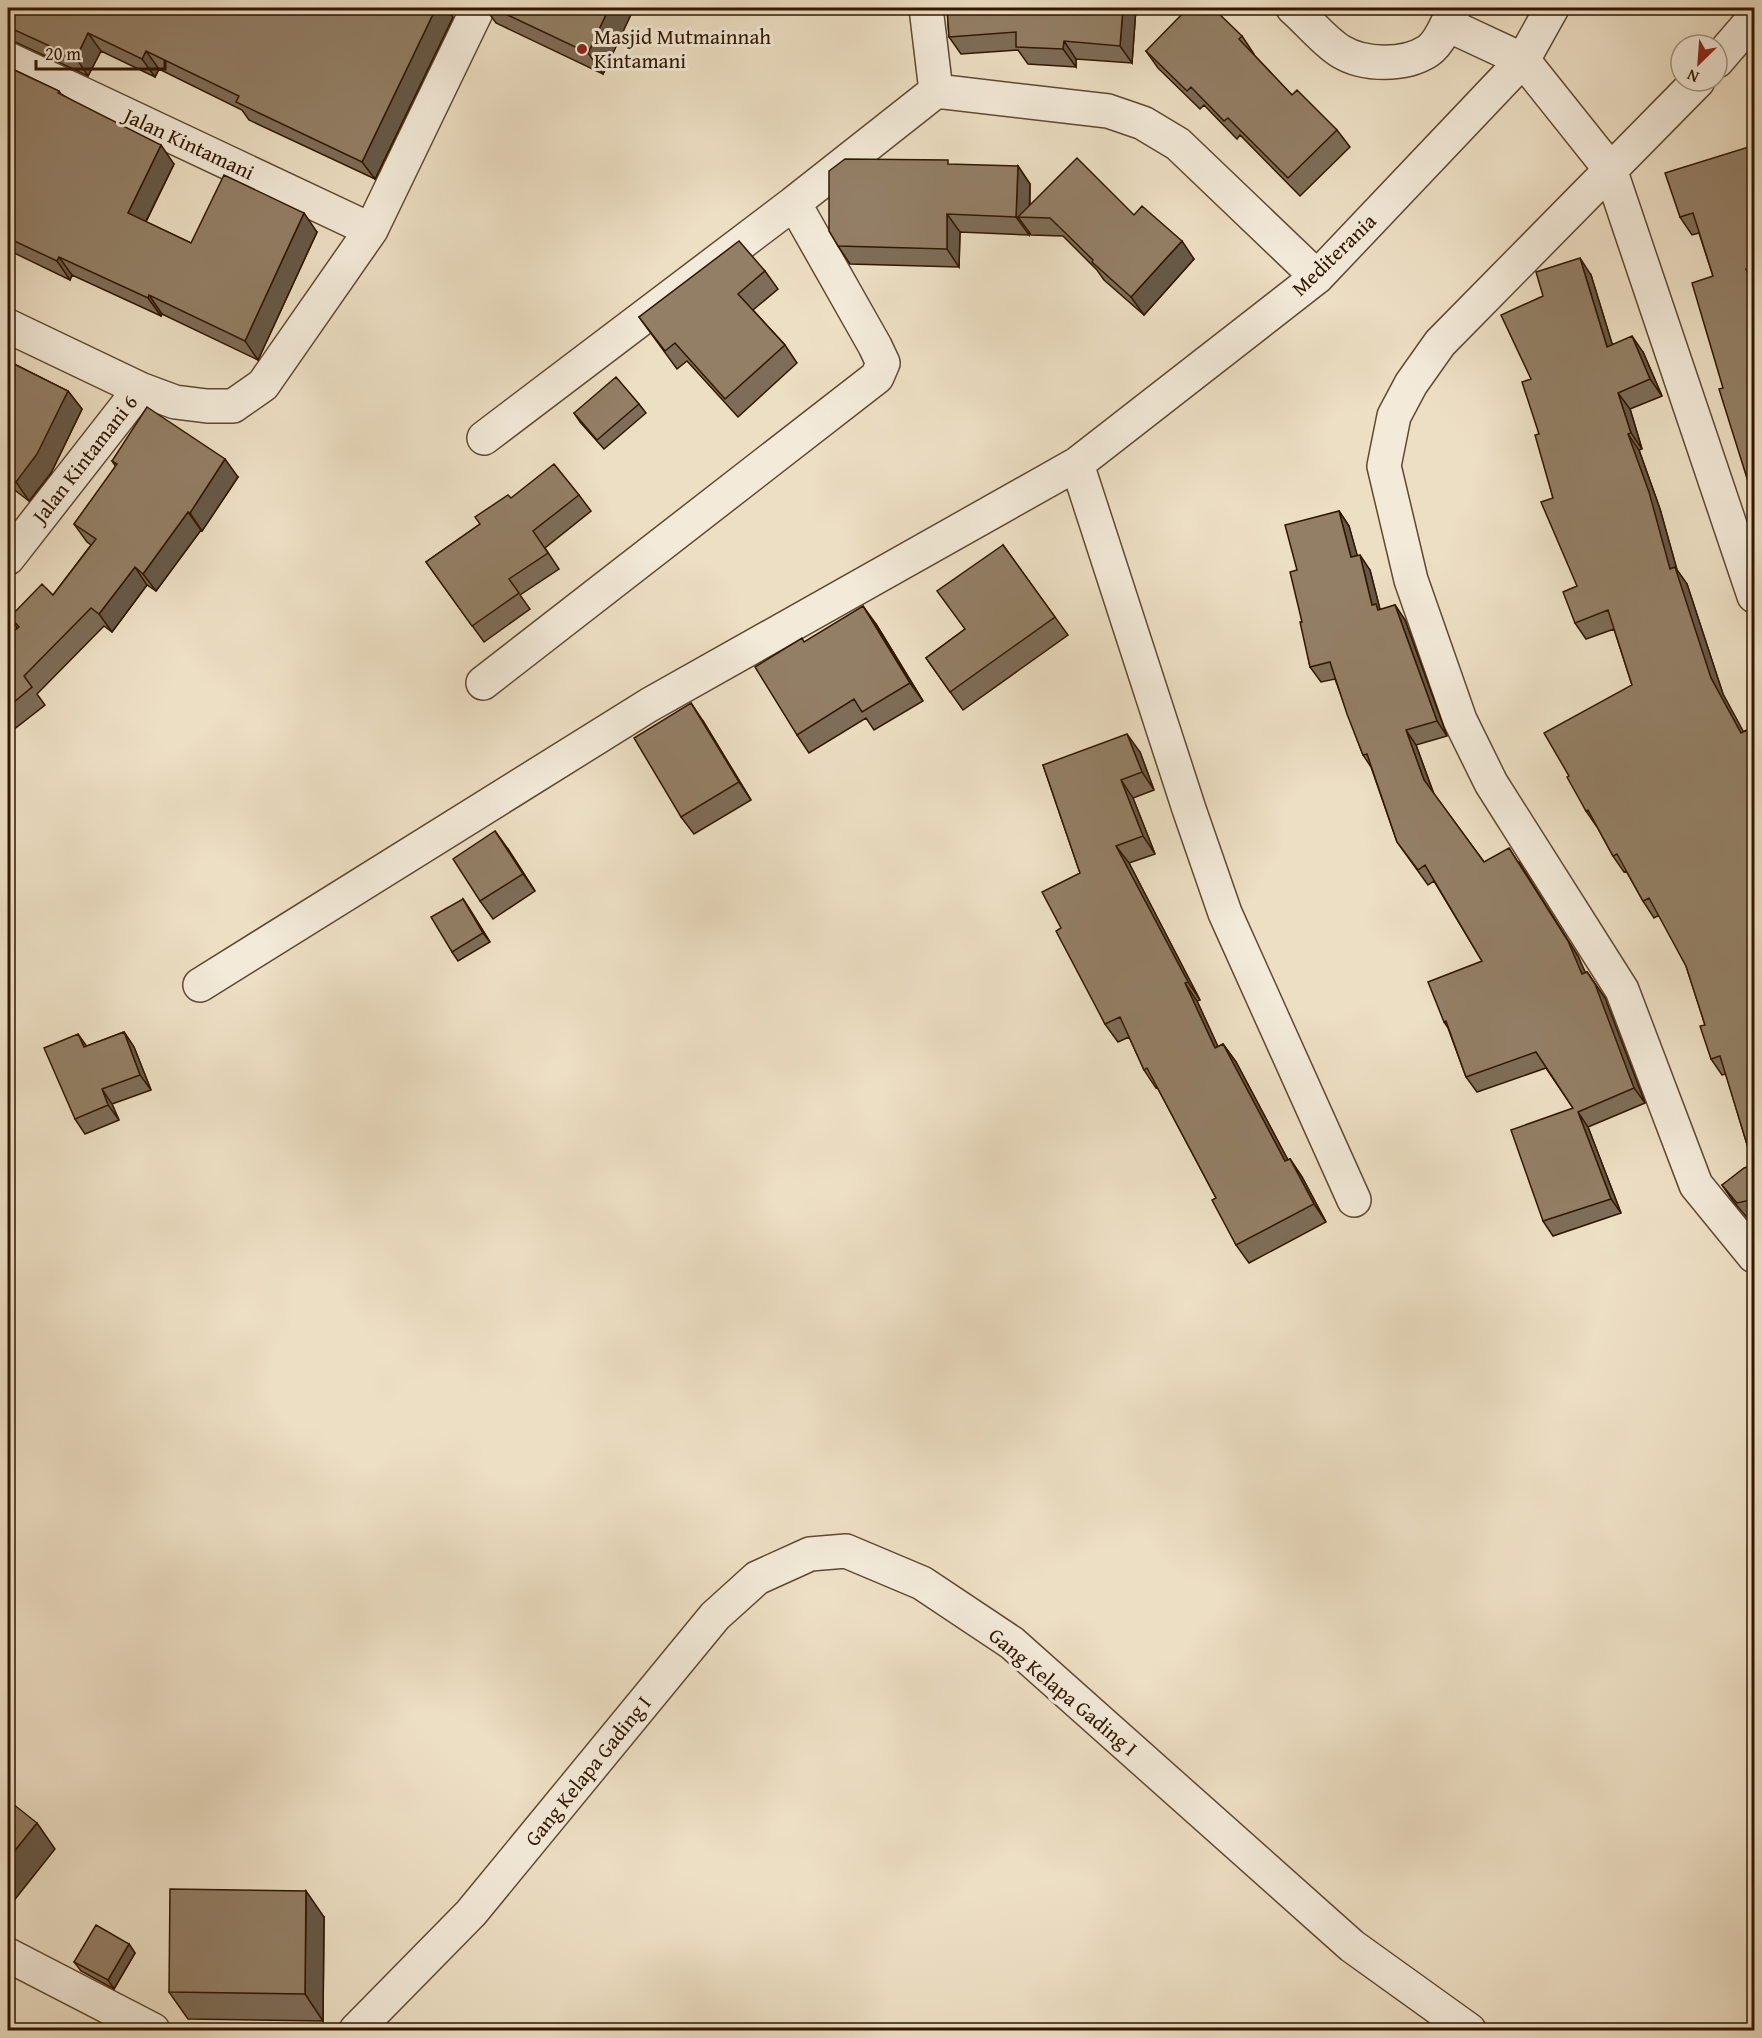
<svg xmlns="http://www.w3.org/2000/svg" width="1762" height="2038" font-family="'Gentium Book Plus',serif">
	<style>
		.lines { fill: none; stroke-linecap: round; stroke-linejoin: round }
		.street-casing { stroke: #604931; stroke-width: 36 }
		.street { stroke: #f3ead9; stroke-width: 33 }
		.wall { fill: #7e6d58; stroke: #311700; stroke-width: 1.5 }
		.shaded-wall { fill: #675947; stroke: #311700; stroke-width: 1.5 }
		.building { fill: #937f66; stroke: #311700; stroke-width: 1.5 }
		.poi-dot { fill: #8f2418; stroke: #f3ead9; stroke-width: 2 }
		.labels { text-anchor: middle; stroke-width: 6; stroke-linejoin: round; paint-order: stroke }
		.poi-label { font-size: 21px; fill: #311700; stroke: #f3ead9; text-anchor: start }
		.street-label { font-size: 21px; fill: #311700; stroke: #f3ead9 }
	</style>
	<rect width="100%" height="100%" fill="#eddfc4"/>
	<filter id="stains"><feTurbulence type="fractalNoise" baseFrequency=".00333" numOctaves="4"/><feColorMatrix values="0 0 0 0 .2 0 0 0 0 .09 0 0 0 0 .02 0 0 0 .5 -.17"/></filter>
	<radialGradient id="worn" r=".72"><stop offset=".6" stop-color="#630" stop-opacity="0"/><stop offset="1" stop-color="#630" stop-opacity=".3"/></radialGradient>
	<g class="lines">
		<defs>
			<path id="street" d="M 926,8 L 936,91
				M 1293,8 C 1307,20 1325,42 1340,51 C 1364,66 1405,66 1428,51 C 1440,43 1449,20 1454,8
				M 1448,25 L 1523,60 L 1610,169 L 1754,596
				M 8,59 L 371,230
				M 1717,61 L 1754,18
				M 1698,81 L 1440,343 L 1411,384 L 1394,416 L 1384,466 L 1411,580 L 1460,720 L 1491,783 L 1622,990 L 1696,1185 L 1754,1256
				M 8,326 L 140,389 L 175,402 L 207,406 L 233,406 L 263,385 L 371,230 L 478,8
				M 484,438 L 794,203
				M 1077,464 L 1317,277 L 1523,60 L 1552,8
				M 8,558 L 140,389
				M 483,683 L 877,377 L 883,363 L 875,346 L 794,203 L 936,91 L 1108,111 L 1143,123 L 1178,144 L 1317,277
				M 200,985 L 649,705 L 1077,464 L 1189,809 L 1225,913 L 1354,1200
				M 8,1955 L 153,2030
				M 356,2030 L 471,1913 L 715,1616 L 757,1578 L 810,1554 L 846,1551 L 922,1583 L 1012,1643 L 1352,1946 L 1469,2030"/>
		</defs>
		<use href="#street" class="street-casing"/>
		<use href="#street" class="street"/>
	</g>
	<path class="wall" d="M 8,8 L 446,8 L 453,17 L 375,179 L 249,120 L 242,110 L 159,69 L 155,77 L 101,51 L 88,76 L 13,41 L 8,34 Z
		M 485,8 L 634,8 L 603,74 L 496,23 Z
		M 947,8 L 1136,8 L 1132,63 L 1076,59 L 1076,67 L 1028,64 L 1018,50 L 961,54 L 949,37 Z
		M 1242,36 L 1254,54 L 1254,55 L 1292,95 L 1337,130 L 1350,147 L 1300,196 L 1240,135 L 1237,139 L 1204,105 L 1200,109 L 1158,68 L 1146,51 Z
		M 8,67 L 59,91 L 61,94 L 174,164 L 146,222 L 191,243 L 317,232 L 258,360 L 162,314 L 161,316 L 72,275 L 70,280 L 8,250 Z
		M 1755,145 L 1755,511 L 1751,491 L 1723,388 L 1713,276 L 1699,233 L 1692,235 L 1680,217 Z
		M 1018,166 L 1030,184 L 1030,205 L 1134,215 L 1194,259 L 1144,315 L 1104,280 L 1097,270 L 1063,236 L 1031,235 L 1029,232 L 1029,235 L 960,232 L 959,267 L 850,264 L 838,246 Z
		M 765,271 L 778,289 L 753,310 L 785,345 L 797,363 L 738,417 L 687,361 L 677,369 L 639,317 Z
		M 1591,275 L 1612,344 L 1643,352 L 1662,396 L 1630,409 L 1642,449 L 1639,450 L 1660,509 L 1677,570 L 1687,584 L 1723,694 L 1743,732 L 1747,730 L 1755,741 L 1755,1158 L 1749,1151 L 1726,1074 L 1722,1075 L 1711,1059 L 1705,1025 L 1686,966 L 1659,915 L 1654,918 L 1643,901 L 1626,871 L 1624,872 L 1613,856 L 1597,827 L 1586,811 L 1569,776 L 1632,685 L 1614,629 L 1586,639 L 1575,623 L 1577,586 L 1553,498 L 1539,434 L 1531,379 Z
		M 8,347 L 11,353 L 8,361 L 68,391 L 82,409 L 51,473 L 29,501 L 8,485 Z
		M 639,404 L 646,413 L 604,449 L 580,422 L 574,413 Z
		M 112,461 L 238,477 L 202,531 L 201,530 L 156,591 L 147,585 L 112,632 L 104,626 L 37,694 L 45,705 L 8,734 L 8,636 L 17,628 L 10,617 L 53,595 L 91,545 L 87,542 L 74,524 L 116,467 Z
		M 579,495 L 591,511 L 545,548 L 559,569 L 520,595 L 530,609 L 484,642 L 426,562 L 480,524 L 511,498 Z
		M 1339,511 L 1349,526 L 1357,556 L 1370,570 L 1380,610 L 1395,605 L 1405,620 L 1447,736 L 1416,745 L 1434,794 L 1484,862 L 1519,862 L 1578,956 L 1585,973 L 1587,972 L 1605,998 L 1645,1103 L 1588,1127 L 1621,1213 L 1553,1236 L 1543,1221 L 1573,1108 L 1546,1068 L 1477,1092 L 1466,1077 L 1448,1028 L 1444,1022 L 1482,961 L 1434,881 L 1428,885 L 1397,842 L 1371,767 L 1363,755 L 1335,679 L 1321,682 L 1310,667 L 1302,622 L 1297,570 Z
		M 1003,545 L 1068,635 L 963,710 L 926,658 L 965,629 Z
		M 876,624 L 923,701 L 874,730 L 866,718 L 809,753 L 797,735 L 805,642 Z
		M 703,721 L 751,800 L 694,834 L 681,817 Z
		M 1140,752 L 1154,790 L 1133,798 L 1155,854 L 1129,863 L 1200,1000 L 1197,1001 L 1218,1047 L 1223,1044 L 1236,1062 L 1288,1160 L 1290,1159 L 1302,1177 L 1326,1222 L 1249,1263 L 1236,1245 L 1216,1198 L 1157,1087 L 1156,1088 L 1144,1070 L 1129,1037 L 1118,1042 L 1105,1024 L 1061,928 L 1080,873 L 1043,765 Z
		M 508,849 L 535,891 L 493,919 L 480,901 Z
		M 463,899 L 490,942 L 458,961 L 452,952 Z
		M 124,1032 L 134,1047 L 151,1090 L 112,1104 L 119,1120 L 85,1134 L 75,1119 L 87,1046 Z
		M 1755,1160 L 1755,1218 L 1749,1220 L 1733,1201 L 1722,1185 L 1754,1165 Z
		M 324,1917 L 323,2021 L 188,2019 L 169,1992 Z
		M 129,1944 L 135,1953 L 114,1989 L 81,1971 L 74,1962 Z"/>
	<path class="shaded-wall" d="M 436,8 L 446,8 L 453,17 L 375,179 L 362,162 Z
		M 609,8 L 634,8 L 603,74 L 588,53 Z
		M 1123,8 L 1136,8 L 1132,63 L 1120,46 Z
		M 88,33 L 101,51 L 88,76 L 76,58 Z
		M 1064,41 L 1076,59 L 1076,67 L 1063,49 Z
		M 146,51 L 159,69 L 155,77 L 142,59 Z
		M 161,145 L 174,164 L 141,231 L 128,213 Z
		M 1018,166 L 1030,184 L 1029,217 L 1018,217 L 1029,232 L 1029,235 L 1016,217 Z
		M 304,213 L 317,232 L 258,360 L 245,341 Z
		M 947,214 L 960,232 L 959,267 L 947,249 Z
		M 1182,241 L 1194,259 L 1144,315 L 1131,297 Z
		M 59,257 L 72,275 L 70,280 L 57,261 Z
		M 1580,258 L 1591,275 L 1618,363 L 1607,347 Z
		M 1746,269 L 1755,281 L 1755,295 Z
		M 149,295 L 162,314 L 161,316 L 148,298 Z
		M 1632,336 L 1643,352 L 1662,396 L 1650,379 Z
		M 8,347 L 11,353 L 8,361 Z
		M 68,391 L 82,409 L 51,473 L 29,501 L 16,482 Z
		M 1618,393 L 1630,409 L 1642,449 L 1631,433 Z
		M 1628,434 L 1639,450 L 1660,509 L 1677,570 L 1687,584 L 1723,694 L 1753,749 L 1741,733 L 1711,678 L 1670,569 Z
		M 225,459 L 238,477 L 202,531 L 190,513 Z
		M 1339,511 L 1349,526 L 1362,572 L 1351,557 Z
		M 188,512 L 201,530 L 156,591 L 143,574 Z
		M 1360,555 L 1370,570 L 1382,617 L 1372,605 Z
		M 135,567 L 147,585 L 112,632 L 99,614 Z
		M 1395,605 L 1405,620 L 1447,736 L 1437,721 Z
		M 863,606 L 876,624 L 923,701 L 910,683 Z
		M 691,703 L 703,721 L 751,800 L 739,782 Z
		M 1406,730 L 1416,745 L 1434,795 L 1424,780 Z
		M 1127,734 L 1140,752 L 1154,790 L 1142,772 Z
		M 1121,780 L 1133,798 L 1155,854 L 1143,836 Z
		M 495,831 L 508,849 L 535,891 L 523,874 Z
		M 1116,846 L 1129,863 L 1200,1000 L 1188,982 Z
		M 1509,848 L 1578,956 L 1593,989 L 1582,974 Z
		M 463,899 L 469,908 L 490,942 L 483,933 Z
		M 1587,972 L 1605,998 L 1645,1103 L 1634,1088 Z
		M 1185,983 L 1197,1001 L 1227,1066 L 1215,1048 Z
		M 124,1032 L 134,1047 L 151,1090 L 140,1075 Z
		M 78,1034 L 88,1048 L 84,1047 Z
		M 1223,1044 L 1236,1062 L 1298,1179 L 1285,1161 Z
		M 102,1089 L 112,1104 L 119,1120 L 108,1105 Z
		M 1578,1112 L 1588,1127 L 1621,1213 L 1611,1199 Z
		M 1290,1159 L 1302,1177 L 1326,1222 L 1314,1204 Z
		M 37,1823 L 55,1849 L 8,1908 L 8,1859 Z
		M 306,1891 L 324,1917 L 323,2021 L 305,1994 Z
		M 129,1944 L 135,1953 L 114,1989 L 108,1980 Z"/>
	<path class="building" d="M 8,8 L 436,8 L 362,162 L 236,102 L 239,96 L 146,51 L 142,59 L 88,33 L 76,58 L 8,27 Z
		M 493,8 L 609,8 L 588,53 Z
		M 947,8 L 1123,8 L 1120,46 L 1064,41 L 1063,49 L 1016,47 L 1016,32 L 949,37 Z
		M 1188,8 L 1213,8 L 1242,36 L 1239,39 L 1292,95 L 1297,90 L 1337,130 L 1288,178 L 1228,118 L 1224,121 L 1191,87 L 1187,91 L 1146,51 Z
		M 8,67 L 59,91 L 58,93 L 161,145 L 128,213 L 191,243 L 224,175 L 304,213 L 245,341 L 149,295 L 148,298 L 59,257 L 57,261 L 8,238 Z
		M 1755,145 L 1755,267 L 1746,269 L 1755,295 L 1755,511 L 1749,492 L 1751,491 L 1719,389 L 1723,388 L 1692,283 L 1713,276 L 1693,213 L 1680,217 L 1665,173 Z
		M 1077,158 L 1134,215 L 1142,206 L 1182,241 L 1131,297 L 1092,262 L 1093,260 L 1050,218 L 1018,217 Z
		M 845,159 L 948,160 L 948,164 L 1018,166 L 1016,217 L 947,214 L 947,249 L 838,246 L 829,231 L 829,171 Z
		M 739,241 L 765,271 L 738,294 L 785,345 L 725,399 L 675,343 L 665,351 L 639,317 Z
		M 1580,258 L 1607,347 L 1632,336 L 1650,379 L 1618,393 L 1631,433 L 1628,434 L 1649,492 L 1670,569 L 1675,567 L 1711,678 L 1741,733 L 1747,730 L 1755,745 L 1755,1149 L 1749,1151 L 1720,1056 L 1711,1059 L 1700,1026 L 1705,1025 L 1686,966 L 1649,898 L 1643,901 L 1617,854 L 1613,856 L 1588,810 L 1586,811 L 1567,777 L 1569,776 L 1544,733 L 1632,685 L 1608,610 L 1575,623 L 1563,592 L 1577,586 L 1541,502 L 1553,498 L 1535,435 L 1539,434 L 1522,382 L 1531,379 L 1501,315 L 1543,296 L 1536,272 Z
		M 8,361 L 68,391 L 37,454 L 16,482 L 8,476 Z
		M 616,377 L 639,404 L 597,440 L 574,413 Z
		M 147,407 L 225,459 L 190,513 L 188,512 L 143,574 L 135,567 L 99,614 L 91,608 L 24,676 L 32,687 L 8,707 L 8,636 L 19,627 L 10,617 L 42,584 L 53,595 L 96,539 L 74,524 L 117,464 L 112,461 Z
		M 554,464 L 579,495 L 533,531 L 548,553 L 509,579 L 519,593 L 472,626 L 426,562 L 480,524 L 475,517 L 508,495 L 511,498 Z
		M 1339,511 L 1351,557 L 1360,555 L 1372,605 L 1376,604 L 1378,610 L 1395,605 L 1437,721 L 1406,730 L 1424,780 L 1484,862 L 1509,848 L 1568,941 L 1582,974 L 1587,972 L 1595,984 L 1634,1088 L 1578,1112 L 1611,1199 L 1543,1221 L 1511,1130 L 1573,1108 L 1536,1052 L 1466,1077 L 1446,1021 L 1444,1022 L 1428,982 L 1482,961 L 1425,865 L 1418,870 L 1397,842 L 1367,754 L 1363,755 L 1347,714 L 1330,662 L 1310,667 L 1300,622 L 1302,622 L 1290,572 L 1297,570 L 1285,525 Z
		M 1003,545 L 1055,617 L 950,692 L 926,658 L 965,629 L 937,591 Z
		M 863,606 L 910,683 L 862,712 L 854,699 L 797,735 L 755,667 L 802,638 L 804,642 Z
		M 691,703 L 739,782 L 681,817 L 634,738 Z
		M 1127,734 L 1142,772 L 1121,780 L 1143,836 L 1116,846 L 1188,982 L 1185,983 L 1215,1048 L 1223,1044 L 1285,1161 L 1290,1159 L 1314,1204 L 1236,1245 L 1212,1200 L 1216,1198 L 1147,1068 L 1144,1070 L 1120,1017 L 1105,1024 L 1056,931 L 1061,928 L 1042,892 L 1080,873 L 1043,765 Z
		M 495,831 L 523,874 L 480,901 L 453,859 Z
		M 463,899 L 483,933 L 452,952 L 431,917 Z
		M 124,1032 L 140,1075 L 102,1089 L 108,1105 L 75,1119 L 44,1048 L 78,1034 L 84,1047 Z
		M 1755,1160 L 1755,1199 L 1737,1203 L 1722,1185 L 1744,1168 L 1754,1165 L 1753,1161 Z
		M 8,1800 L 37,1823 L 8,1859 Z
		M 170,1889 L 306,1891 L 305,1994 L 169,1992 Z
		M 96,1925 L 129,1944 L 108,1980 L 74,1962 Z"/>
	<circle class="poi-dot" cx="582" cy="49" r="6"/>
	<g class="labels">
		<g class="poi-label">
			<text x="594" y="44">Masjid Mutmainnah<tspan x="594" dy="24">Kintamani</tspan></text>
		</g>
		<g class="street-label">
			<text transform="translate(189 144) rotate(25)" y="7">Jalan Kintamani</text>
			<text transform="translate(1334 255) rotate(-44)" y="7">Mediterania</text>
			<text transform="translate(85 459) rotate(-52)" y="7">Jalan Kintamani 6</text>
			<text transform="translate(1063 1692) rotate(40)" y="7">Gang Kelapa Gading I</text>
			<text transform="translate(588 1771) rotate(-51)" y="7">Gang Kelapa Gading I</text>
		</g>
	</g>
	<rect width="1762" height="2038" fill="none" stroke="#eddfc4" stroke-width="30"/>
	<rect x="9" y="9" width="1744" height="2020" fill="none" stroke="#311700" stroke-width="3"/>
	<rect x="15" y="15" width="1732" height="2008" fill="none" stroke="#311700" stroke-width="1.5"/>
	<g transform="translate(1699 63) rotate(205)"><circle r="28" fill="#f3ead9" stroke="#a59682" stroke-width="1.5"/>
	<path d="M0-4.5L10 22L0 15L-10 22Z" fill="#8f2418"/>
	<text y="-9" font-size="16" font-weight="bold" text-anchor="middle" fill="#311700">N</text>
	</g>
	<path d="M36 60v9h129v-9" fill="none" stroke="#311700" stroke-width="3"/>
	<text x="45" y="60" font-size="18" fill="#311700" stroke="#f3ead9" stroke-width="4.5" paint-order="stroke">20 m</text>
	<rect width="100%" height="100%" filter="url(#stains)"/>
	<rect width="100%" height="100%" fill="url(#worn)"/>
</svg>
